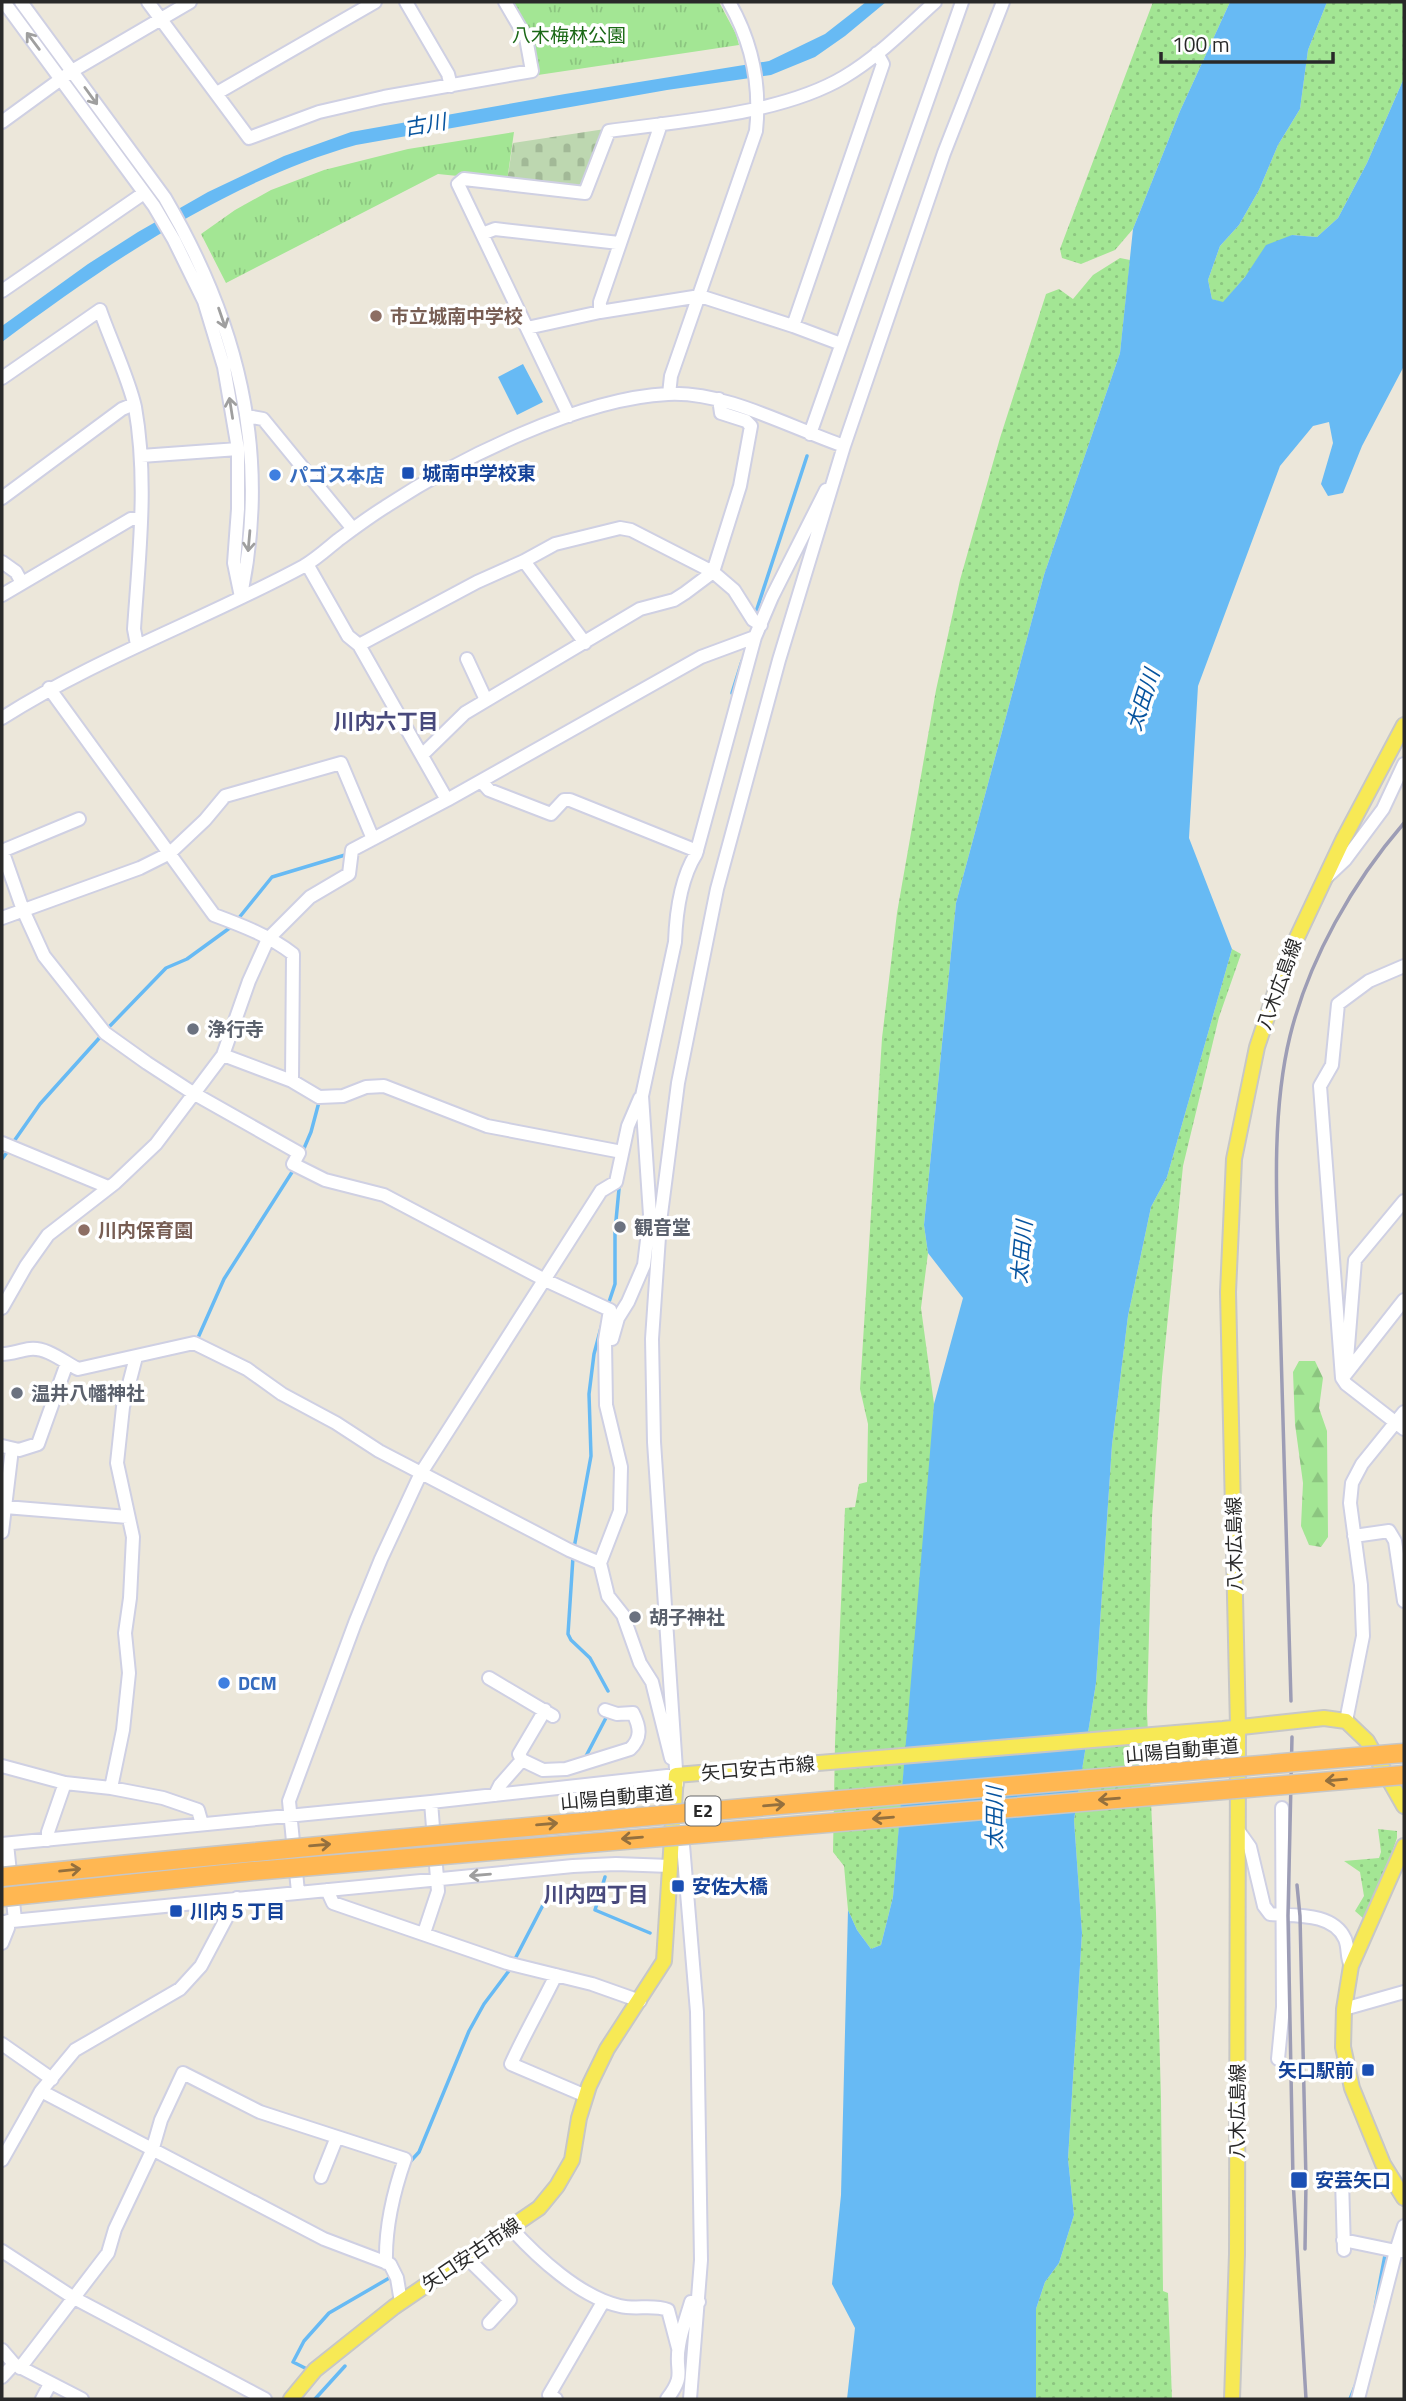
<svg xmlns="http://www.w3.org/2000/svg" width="1406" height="2401" font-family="'Titillium Web','Noto Sans JP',sans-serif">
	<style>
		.grass { fill: url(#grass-dots) }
		.forest { fill: url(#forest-firs) }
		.cemetery { fill: url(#cemetery-stones) }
		.park { fill: url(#park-tufts) }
		.water { fill: #67baf4 }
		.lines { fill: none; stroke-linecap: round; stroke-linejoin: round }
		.stream { stroke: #67baf4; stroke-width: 3.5 }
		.minor-casing { stroke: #cfd0e3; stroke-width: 16 }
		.major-casing { stroke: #c7c7c7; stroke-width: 18 }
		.minor { stroke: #fff; stroke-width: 12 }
		.major { stroke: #f7e955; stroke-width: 14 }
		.rail { stroke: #9d9db5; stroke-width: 3.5 }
		.highway-bridge-casing { stroke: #c7c7c7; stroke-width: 21; stroke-linecap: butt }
		.highway-bridge { stroke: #ffb752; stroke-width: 18 }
		.oneway { stroke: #9f9f9f }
		.oneway2 { stroke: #94703e }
		.education-dot { fill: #8d6e63; stroke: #fff; stroke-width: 2.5 }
		.transit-dot { fill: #1a4fb4; stroke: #fff; stroke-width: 2.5 }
		.shop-dot { fill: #3f7fe0; stroke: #fff; stroke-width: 2.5 }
		.worship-dot { fill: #6b7280; stroke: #fff; stroke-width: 2.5 }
		.labels { text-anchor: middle; stroke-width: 7; stroke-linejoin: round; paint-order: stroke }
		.shield { fill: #fff; stroke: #696969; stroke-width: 2 }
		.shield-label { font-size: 18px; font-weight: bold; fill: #292929 }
		.park-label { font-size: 19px; fill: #1b6916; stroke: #fff }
		.education-label { font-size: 19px; font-weight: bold; fill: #785e54; stroke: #fff; text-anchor: start }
		.transit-label { font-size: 19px; font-weight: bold; fill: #164399; stroke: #fff; text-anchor: start }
		.shop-label { font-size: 19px; font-weight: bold; fill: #366cbe; stroke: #fff; text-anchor: start }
		.street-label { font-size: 19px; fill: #292929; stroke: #fff }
		.worship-label { font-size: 19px; font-weight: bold; fill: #5b616d; stroke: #fff; text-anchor: start }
		.water-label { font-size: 21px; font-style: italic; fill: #07549f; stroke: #fff }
		.neighbourhood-label { font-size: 21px; font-weight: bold; fill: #48497c; stroke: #fff }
	</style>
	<defs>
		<pattern id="grass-dots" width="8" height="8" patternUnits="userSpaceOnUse" patternTransform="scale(1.75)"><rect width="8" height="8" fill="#a3e694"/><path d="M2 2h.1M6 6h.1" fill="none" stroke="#8cc580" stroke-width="1.8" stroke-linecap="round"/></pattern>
		<pattern id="forest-firs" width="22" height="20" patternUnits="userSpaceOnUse" patternTransform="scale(1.75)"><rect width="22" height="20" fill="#a3e694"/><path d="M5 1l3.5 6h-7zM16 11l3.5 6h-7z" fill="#8cc580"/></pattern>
		<pattern id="cemetery-stones" width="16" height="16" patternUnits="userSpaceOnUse" patternTransform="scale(1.75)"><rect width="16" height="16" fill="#bdd7b0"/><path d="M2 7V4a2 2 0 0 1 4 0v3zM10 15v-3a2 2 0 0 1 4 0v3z" fill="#a2b997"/></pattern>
		<pattern id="park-tufts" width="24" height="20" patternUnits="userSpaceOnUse" patternTransform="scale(1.75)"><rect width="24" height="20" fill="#a3e694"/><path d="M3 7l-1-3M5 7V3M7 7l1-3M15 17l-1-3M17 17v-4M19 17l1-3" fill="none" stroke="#8cc580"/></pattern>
	</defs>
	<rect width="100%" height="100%" fill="#ece7da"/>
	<path class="grass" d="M 1153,2 L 1230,2 L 1180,111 L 1133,229 L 1115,250 L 1081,264 L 1062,258 L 1060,249 Z
		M 1327,2 L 1404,2 L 1404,78 L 1367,163 L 1338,218 L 1317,237 L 1292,235 L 1245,277 L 1223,303 L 1212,299 L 1208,280 L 1220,246 L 1239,225 L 1259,190 L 1278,145 L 1300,109 L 1308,50 Z
		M 1120,258 L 1130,260 L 1120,353 L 1044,575 L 956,903 L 924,1225 L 928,1253 L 921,1308 L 934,1404 L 931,1457 L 893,1897 L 881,1945 L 871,1949 L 857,1930 L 848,1910 L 844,1866 L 833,1852 L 835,1743 L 845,1508 L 855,1507 L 859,1484 L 867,1482 L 868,1424 L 860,1389 L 882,1038 L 897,913 L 936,690 L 960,580 L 1000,438 L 1046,294 L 1059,289 L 1073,299 L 1093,275 Z
		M 1232,949 L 1241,954 L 1219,1017 L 1183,1166 L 1162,1377 L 1152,1517 L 1147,1712 L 1156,1913 L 1161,2099 L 1163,2291 L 1168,2293 L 1172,2399 L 1036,2399 L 1036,2309 L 1045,2282 L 1059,2263 L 1074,2215 L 1068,2159 L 1082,1933 L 1074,1820 L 1096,1683 L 1112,1445 L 1128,1316 L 1151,1207 L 1167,1177 Z
		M 1378,1829 L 1397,1831 L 1397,1838 L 1383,1879 L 1364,1919 L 1355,1911 L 1364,1896 L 1360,1872 L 1344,1861 L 1379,1858 L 1381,1852 Z"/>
	<path class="forest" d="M 1299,1361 L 1315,1361 L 1323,1378 L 1319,1408 L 1327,1431 L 1328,1537 L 1321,1547 L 1309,1545 L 1301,1526 L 1303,1483 L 1295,1424 L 1293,1372 Z"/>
	<path class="cemetery" d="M 605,129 L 581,188 L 507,181 L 513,143 Z"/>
	<path class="park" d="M 512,2 L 719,2 L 736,34 L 739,45 L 538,75 L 530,35 Z
		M 514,132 L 507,181 L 438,174 L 226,283 L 201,234 L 235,210 L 271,190 L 324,170 L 408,149 Z"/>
	<path class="water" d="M 866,2 L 886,2 L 845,36 L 815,57 L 771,75 L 667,90 L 356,145 C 228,181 108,263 2,342 L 2,326 L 88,264 L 138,232 L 208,192 L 284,156 L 351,132 L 565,94 L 769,61 L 825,34 Z
		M 1230,2 L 1327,2 L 1308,50 L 1300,109 L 1278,145 L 1259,190 L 1239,225 L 1220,246 L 1208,280 L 1212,299 L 1223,302 L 1245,277 L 1266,245 L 1292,235 L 1317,237 L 1338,218 L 1367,163 L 1404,78 L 1404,366 L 1362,446 L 1343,493 L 1328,496 L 1321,484 L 1333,443 L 1329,422 L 1313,426 L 1280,466 L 1198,686 L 1189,838 L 1232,949 L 1167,1177 L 1151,1207 L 1128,1316 L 1112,1445 L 1096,1683 L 1074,1820 L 1082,1933 L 1068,2159 L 1074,2215 L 1059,2263 L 1045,2282 L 1036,2309 L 1036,2399 L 847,2399 L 855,2328 L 832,2284 L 841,2195 L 848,1910 L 857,1930 L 871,1949 L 881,1945 L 893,1897 L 934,1404 L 963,1298 L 928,1253 L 924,1225 L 956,903 L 1044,575 L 1120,353 L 1133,229 L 1180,111 Z
		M 523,364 L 543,402 L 517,415 L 498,377 Z"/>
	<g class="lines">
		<path class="stream" d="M 755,615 L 807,456
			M 732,693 L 742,661
			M 238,919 L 272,877 L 345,855
			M 107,1029 L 166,968 L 187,959 L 231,927
			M 12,1144 L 40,1104 L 102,1035
			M 302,1153 L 311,1132 L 319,1102 L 321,1102
			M 2,1159 L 8,1151
			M 608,1305 L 615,1284 L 615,1231 L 619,1189
			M 197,1340 L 224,1279 L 294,1169
			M 574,1548 L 591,1456 L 589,1394 L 594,1354 L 602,1324
			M 573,1557 L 568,1634 L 571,1640 L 590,1658 L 608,1691
			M 585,1758 L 608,1714
			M 605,1877 L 595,1910 L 650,1933
			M 515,1959 L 543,1905 L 551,1885
			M 409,2163 L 419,2152 L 469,2031 L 484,2004 L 511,1968
			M 1375,2308 L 1385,2255
			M 307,2369 L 293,2362 L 304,2341 L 329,2313 L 391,2277
			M 315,2399 L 345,2366
			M 1350,2399 L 1356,2384"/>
		<defs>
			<path id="minor" d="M 4,2 L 154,206 L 174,240 L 204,301 L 224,367 L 238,449 L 238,509 L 234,563 L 241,597
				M 21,2 L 165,198 C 237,321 270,449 242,590
				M 148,2 L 249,138 L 319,112 L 384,97 L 532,71 L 526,38 L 505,2
				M 406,2 L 448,74 L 451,86
				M 217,93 L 375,2
				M 2,122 L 72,71 L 190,2
				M 482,234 L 495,229 L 619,243
				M 2,291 L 144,193
				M 600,312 L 600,302 L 661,124
				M 793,326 L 883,64 L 877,53
				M 527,328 L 600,312 L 700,296 L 793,326 L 841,344
				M 2,378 L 100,310 C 110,339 129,379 135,407 C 148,480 139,555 134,629 L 137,645
				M 669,394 L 671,376 L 756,131 C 761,85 752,42 729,2
				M 247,416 L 263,419 L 353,529
				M 569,416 L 458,184 L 464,179 L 585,193 L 609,131 C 681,121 782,114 844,77 C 878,57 906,28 935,2
				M 810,434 L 962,2
				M 141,456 L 238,449
				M 2,498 L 122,409 L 134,404
				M 524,561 L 585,643
				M 2,562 L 16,572 L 22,583
				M 307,564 L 348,636 L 359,645 L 447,800
				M 2,595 L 131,519 L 141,518
				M 359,645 L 477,582 L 524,561 L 555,544 L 620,528 L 631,530 L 713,572 L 734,590 L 753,620 L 761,625
				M 467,659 L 486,700
				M 49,688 L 214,915 C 241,925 270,936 293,954 L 292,1081
				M 2,718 C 98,657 204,620 304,566 C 316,559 327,549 338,540 C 353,529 369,517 385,507 C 458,459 581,398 668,394 C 725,391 789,427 844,446
				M 422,755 L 465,713 L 640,609 L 674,600 L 685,593 L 713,572 L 740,486 L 751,426 L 746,421 L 721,413 L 719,399
				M 481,781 L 489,790 L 551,814 L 564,800 L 570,800 L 697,851
				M 2,850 L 23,910 L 44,956 L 105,1033 L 147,1063 L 193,1093 L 299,1153 L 293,1164 L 325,1180 L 384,1195 L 545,1280 L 610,1310 L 605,1340 L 606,1405 L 621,1467 L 620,1511 L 600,1563 L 608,1596 L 623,1615 L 640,1663 L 652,1682 L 671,1758
				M 2,851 L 79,819
				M 1328,876 L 1345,860 L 1383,809 L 1404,764
				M 2,918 L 140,868 L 170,853 L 205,820 L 225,796 L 341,763 L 373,839
				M 223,1055 L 292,1081 L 319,1097 L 343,1096 L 366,1087 L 384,1086 L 487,1126 L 622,1152
				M 2,1143 L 108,1187
				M 1404,1201 L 1355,1260 L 1347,1359 L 1342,1378 L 1346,1384 L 1404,1429
				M 2,1308 L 26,1266 L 48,1235 L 115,1183 L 156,1144 L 223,1055 L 249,981 L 268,939 L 310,897 L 349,874 L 352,850 L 447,800 L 701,657 L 755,637
				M 612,1339 L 618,1318 L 628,1302 L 644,1265 L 650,1215 L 642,1096 L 675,942 C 676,914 681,878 696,854 L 755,637 L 772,597 L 826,490
				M 2,1354 C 12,1354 20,1350 30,1349 C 47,1347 64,1362 78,1369 L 194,1343 L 247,1369 L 282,1394 L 336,1423 L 379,1451 L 569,1550 L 600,1563
				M 1345,1375 L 1404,1300
				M 1342,1378 L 1320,1086 L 1332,1065 L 1338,1004 L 1369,981 L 1404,966
				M 2,1446 L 19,1450 L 38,1444 L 67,1363
				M 5,1507 L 128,1517
				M 2,1532 L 12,1449
				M 1354,1536 L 1389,1531 L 1395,1541 L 1404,1601
				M 489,1678 L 553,1716
				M 1346,1721 L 1363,1636 L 1361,1585 L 1350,1503 L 1352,1483 L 1362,1464 L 1404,1412
				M 522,1760 L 519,1754 L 545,1710
				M 2,1766 L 65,1783 L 111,1788 L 163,1798 L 198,1810 L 202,1824
				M 677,1784 L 654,1442 L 652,1339 L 660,1222 L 678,1083 L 717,889 L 779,660 L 844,446 L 944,153 L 1003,2
				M 111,1788 L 123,1730 L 129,1673 L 125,1633 L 130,1598 L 133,1537 L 117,1463 L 123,1407 L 136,1357
				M 495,1795 L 500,1785 L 522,1760 L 543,1770 L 566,1769 L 630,1749 C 642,1738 640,1727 633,1713 L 617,1714 L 605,1710
				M 680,1809 L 697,2012 L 701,2260 L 690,2399
				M 1238,1830 L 1250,1847 L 1264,1906 L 1270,1914 C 1294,1916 1333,1912 1345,1939 C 1349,1948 1346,1957 1351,1966
				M 48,1840 L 48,1832 L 65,1783
				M 2,1844 L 431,1802 L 676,1775
				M 7,1844 L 15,1920
				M 327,1890 L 333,1903 L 507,1963 L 592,1984 L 640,2001
				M 298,1892 L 289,1801 L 355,1623 L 381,1559 L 421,1473 L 601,1191 L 616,1182 L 628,1126 L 640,1098
				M 2,1922 L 573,1866 L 616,1864 L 670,1866
				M 424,1933 L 438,1891 L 431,1802
				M 2,1943 L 8,1928 L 8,1921
				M 556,1975 C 541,2006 525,2033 511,2064 L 586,2096
				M 1344,2009 L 1404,1992
				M 2,2044 L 52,2079
				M 1278,2059 L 1283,2007 L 1282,1808
				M 41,2091 L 324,2239 L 390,2264 L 397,2278 L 401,2302
				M 2,2160 L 41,2091 L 75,2050 L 180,1989 L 201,1966 L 237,1898
				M 321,2177 L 337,2137
				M 1342,2179 L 1344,2250
				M 510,2227 C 537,2257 580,2297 620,2306 C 636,2310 653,2304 668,2310 L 678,2348
				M 1343,2240 L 1396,2251 L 1404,2226
				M 2,2251 L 74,2298 L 265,2399
				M 467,2258 L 510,2300 L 489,2323
				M 2,2350 L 14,2364 L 82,2399
				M 20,2368 L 108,2253 L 115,2229 L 152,2151 L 161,2120 L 183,2073 L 260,2112 L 405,2159 C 393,2193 385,2227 386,2263
				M 2,2377 L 14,2364
				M 42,2399 L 50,2384
				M 556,2399 L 549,2395 L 603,2302
				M 667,2399 C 687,2373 674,2372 679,2346 C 681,2331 687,2316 691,2302 L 699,2302
				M 1358,2399 L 1396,2251 L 1404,2251"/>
			<path id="major" d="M 1404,1846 L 1351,1966 L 1344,2009 L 1343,2047 L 1352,2088 L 1383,2164 L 1404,2198
				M 291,2399 L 315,2370 L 394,2307 L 539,2208 L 557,2186 L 572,2160 L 579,2118 L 589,2086 L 607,2049 L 664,1961 L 676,1775 L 1223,1729 L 1324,1718 L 1346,1721 L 1367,1741 L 1404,1806
				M 1232,2399 L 1237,2254 L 1238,1727 L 1228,1292 L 1234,1159 L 1257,1047 L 1285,963 L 1343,840 L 1404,725"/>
		</defs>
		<use href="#minor" class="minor-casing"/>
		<use href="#major" class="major-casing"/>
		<use href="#minor" class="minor"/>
		<use href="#major" class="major"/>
		<path class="rail" d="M 1291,1701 C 1287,1572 1284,1443 1280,1315 C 1278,1226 1269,1122 1290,1036 C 1309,959 1353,882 1404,823
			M 1292,1737 L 1288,1916 L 1293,2180 L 1306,2399
			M 1297,1885 L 1300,1916 L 1306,2181 L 1305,2249"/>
		<defs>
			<path id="highway-bridge" d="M 2,1877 C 469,1829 936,1792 1404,1753
				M 2,1897 L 253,1871 L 1404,1775"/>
		</defs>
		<use href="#highway-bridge" class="highway-bridge-casing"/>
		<use href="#highway-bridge" class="highway-bridge"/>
	</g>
	<defs><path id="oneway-shaft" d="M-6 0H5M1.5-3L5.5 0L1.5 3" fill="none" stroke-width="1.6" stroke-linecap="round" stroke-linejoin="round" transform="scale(1.75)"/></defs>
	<g class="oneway">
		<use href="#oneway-shaft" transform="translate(33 41) rotate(-127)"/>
		<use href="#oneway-shaft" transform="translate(91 96) rotate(54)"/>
		<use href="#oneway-shaft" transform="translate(222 318) rotate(71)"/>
		<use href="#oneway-shaft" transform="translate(231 408) rotate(-99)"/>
		<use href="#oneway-shaft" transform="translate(249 541) rotate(95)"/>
		<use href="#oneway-shaft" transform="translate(480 1875) rotate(175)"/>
	</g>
	<g class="oneway2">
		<use href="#oneway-shaft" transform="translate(1336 1780) rotate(175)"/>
		<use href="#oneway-shaft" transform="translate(1109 1799) rotate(175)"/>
		<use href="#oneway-shaft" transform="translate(774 1805) rotate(-5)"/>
		<use href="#oneway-shaft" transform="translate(883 1818) rotate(175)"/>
		<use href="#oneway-shaft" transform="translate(547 1824) rotate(-5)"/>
		<use href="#oneway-shaft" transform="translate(632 1838) rotate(175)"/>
		<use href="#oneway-shaft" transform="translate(320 1845) rotate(-5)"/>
		<use href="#oneway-shaft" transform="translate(70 1870) rotate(-6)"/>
	</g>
	<g class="education-dot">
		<circle cx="376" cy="316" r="7"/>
		<circle cx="84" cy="1230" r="7"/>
	</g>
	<g class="transit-dot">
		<rect x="401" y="466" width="14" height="14" rx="3.5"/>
		<rect x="671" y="1879" width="14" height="14" rx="3.5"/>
		<rect x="169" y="1904" width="14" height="14" rx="3.5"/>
		<rect x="1361" y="2063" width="14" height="14" rx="3.5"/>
		<rect x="1290" y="2171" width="18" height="18" rx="3.5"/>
	</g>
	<g class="shop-dot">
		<circle cx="275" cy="475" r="7"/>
		<circle cx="224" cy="1683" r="7"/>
	</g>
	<g class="worship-dot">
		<circle cx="193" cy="1029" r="7"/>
		<circle cx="620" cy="1227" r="7"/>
		<circle cx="17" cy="1393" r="7"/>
		<circle cx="635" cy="1617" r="7"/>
	</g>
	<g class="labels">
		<rect class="shield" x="685.5" y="1796.5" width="35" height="29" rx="5"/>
		<g class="shield-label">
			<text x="703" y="1817">E2</text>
		</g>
		<g class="park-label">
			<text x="569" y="42">八木梅林公園</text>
		</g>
		<g class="education-label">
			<text x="390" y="323">市立城南中学校</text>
			<text x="98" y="1237">川内保育園</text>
		</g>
		<g class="transit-label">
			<text x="422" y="480">城南中学校東</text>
			<text x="692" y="1893">安佐大橋</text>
			<text x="190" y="1918">川内５丁目</text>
			<text x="1354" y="2077" text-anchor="end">矢口駅前</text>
			<text x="1315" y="2187">安芸矢口</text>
		</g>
		<g class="shop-label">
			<text x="289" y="482">パゴス本店</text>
			<text x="238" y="1690">DCM</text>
		</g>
		<g class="street-label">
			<text transform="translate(1279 984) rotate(-70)" y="7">八木広島線</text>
			<text transform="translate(1234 1544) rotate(-91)" y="7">八木広島線</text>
			<text transform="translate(1182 1750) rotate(-5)" y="7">山陽自動車道</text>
			<text transform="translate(758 1768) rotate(-5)" y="7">矢口安古市線</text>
			<text transform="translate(617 1797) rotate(-5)" y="7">山陽自動車道</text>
			<text transform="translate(1237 2111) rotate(-90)" y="7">八木広島線</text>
			<text transform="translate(471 2254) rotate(-34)" y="7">矢口安古市線</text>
		</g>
		<g class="worship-label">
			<text x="207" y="1036">浄行寺</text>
			<text x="634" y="1234">観音堂</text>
			<text x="31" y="1400">温井八幡神社</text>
			<text x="649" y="1624">胡子神社</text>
		</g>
		<g class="water-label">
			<text transform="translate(425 125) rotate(-10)" y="7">古川</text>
			<text transform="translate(1143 700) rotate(-72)" y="7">太田川</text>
			<text transform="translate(1022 1252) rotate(-85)" y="7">太田川</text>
			<text transform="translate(995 1818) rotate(-90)" y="7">太田川</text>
		</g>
		<g class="neighbourhood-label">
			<text x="386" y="729">川内六丁目</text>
			<text x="596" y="1902">川内四丁目</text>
		</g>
	</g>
	<rect width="1406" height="2401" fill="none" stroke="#292929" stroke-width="7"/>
	<path d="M1161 52v10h172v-10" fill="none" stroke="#292929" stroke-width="3.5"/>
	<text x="1172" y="52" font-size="21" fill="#292929" stroke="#ffffff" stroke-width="5" paint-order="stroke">100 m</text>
</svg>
